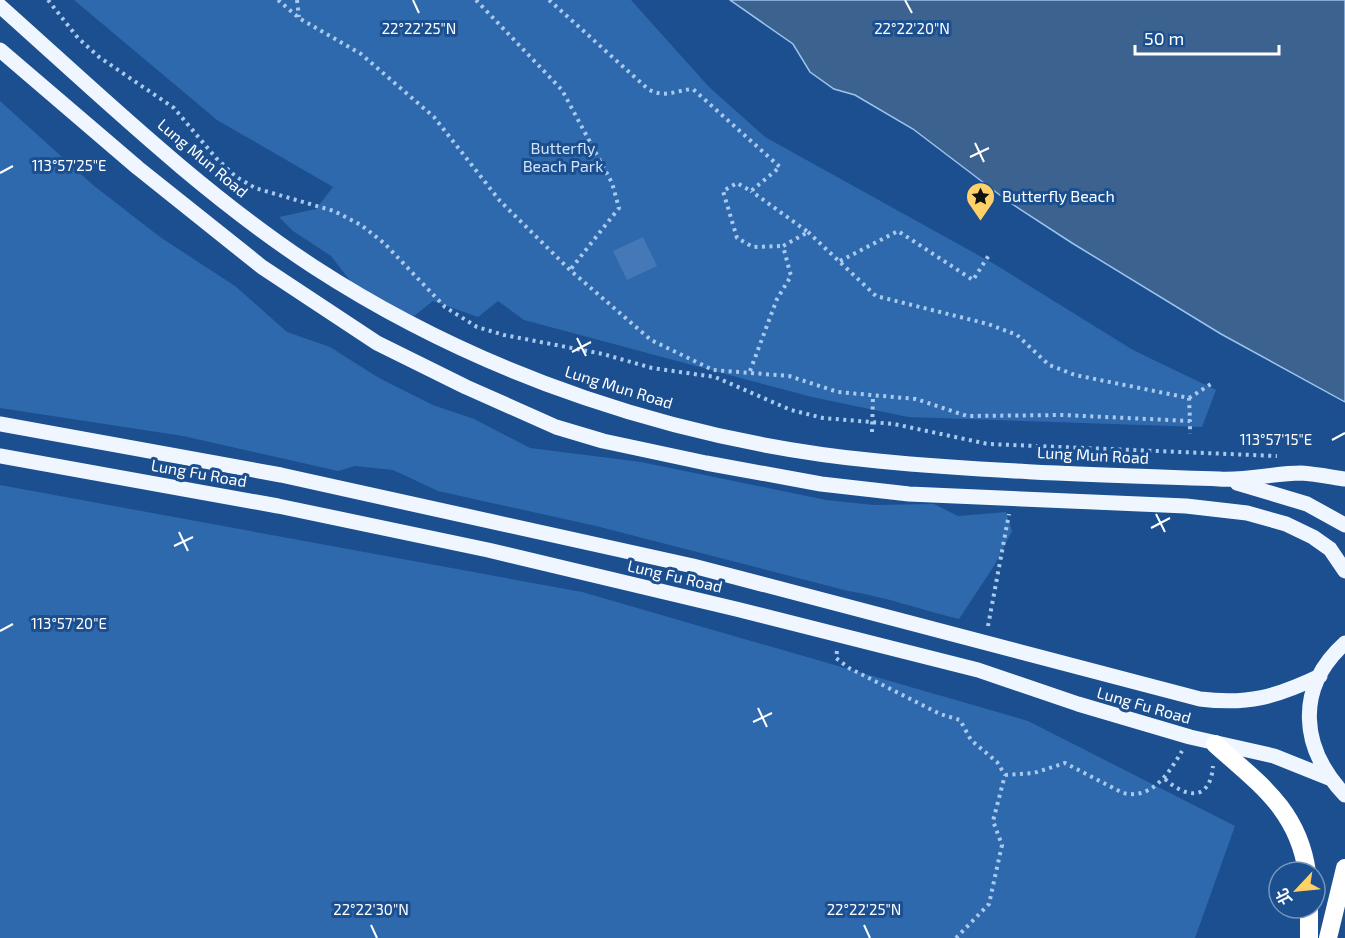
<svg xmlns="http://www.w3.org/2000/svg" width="1345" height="938" font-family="'Exo 2','Noto Sans TC',sans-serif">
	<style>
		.green { fill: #2e69ad }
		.water { fill: #3c6290; stroke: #9cc4f0; stroke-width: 1.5 }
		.building { fill: #4478b7 }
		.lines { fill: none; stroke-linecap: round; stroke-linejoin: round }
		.path { stroke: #a9c9ee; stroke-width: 4; stroke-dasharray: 3 4.5; stroke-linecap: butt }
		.major { stroke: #f0f6ff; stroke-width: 15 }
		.highway { stroke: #fff; stroke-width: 18 }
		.ticks { fill: none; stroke: #fff; stroke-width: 2 }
		.labels { text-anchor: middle; stroke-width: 6; stroke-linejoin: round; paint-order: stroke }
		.park-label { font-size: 16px; fill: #cfe3fa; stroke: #1b4f8f }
		.street-label { font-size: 16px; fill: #fff; stroke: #1b4f8f }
		.poi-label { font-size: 16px; fill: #fff; stroke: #1b4f8f; text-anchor: start }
		.ticks-label { font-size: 15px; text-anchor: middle; fill: #fff; stroke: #1b4f8f; stroke-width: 6; stroke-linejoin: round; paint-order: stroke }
	</style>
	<rect width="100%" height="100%" fill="#1b4f8f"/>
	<path class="green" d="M 74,0 L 631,0 L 709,87 L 765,137 L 996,265 L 1133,350 L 1216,390 L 1202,427 L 908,417 L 812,397 L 524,320 L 498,301 L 478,317 L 433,301 L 414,316 L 375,313 L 331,256 L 293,231 L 279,217 L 316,209 L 333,187 L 217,120 Z
		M 0,101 L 93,185 L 160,237 L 235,286 L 287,332 L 330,347 L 379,378 L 433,405 L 474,419 L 530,448 L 641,462 L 826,500 L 874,505 L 934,504 L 958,516 L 1006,512 L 1012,531 L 994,566 L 959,619 C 922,610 886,597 848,591 L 596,526 L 438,491 L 393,470 L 355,466 L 338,471 L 183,436 L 0,408 Z
		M 0,485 L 582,592 L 1028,721 L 1235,826 L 1195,938 L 0,938 Z"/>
	<path class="water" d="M 730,0 L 1345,0 L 1345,402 L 1221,334 L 1072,243 L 1009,202 L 913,129 L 855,95 L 834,89 L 810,72 L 793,44 Z"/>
	<path class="building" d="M 643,237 L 657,266 L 627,280 L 613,251 Z"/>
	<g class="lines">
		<path class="path" d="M 48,0 L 78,38 L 99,57 L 174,108 L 216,158 L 235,176 L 255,188 L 334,211 L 361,225 L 384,243 L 445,307 L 477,327 L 504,335 L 603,354 L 652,368 L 715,377 L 791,410 L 823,418 L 894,424 L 988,444 L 1277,456
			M 278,0 L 299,18 L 361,54 L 434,117 L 500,201 L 570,270 L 651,340 L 713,370 L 789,376 L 838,392 L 916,399 L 967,416 L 1063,415 L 1190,421 L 1190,434
			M 297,0 L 299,17
			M 476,0 L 562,90 L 612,183 L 619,208 L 570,270
			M 549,0 L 648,89 C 664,99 676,90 693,89 L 780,167 L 751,191 L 737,183 L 723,191 L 737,238 L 753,247 L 783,246
			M 808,232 L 876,296 L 988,324 L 1017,335 L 1049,365 L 1075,375 L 1189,398 L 1190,421
			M 840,261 L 898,231 L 973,280 L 989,255
			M 750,371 L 777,299 L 791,276 L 783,246 L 808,232 L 751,191
			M 1189,398 L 1211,384
			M 872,432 L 873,395
			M 988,626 L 1009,514
			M 837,651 L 836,658 L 849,668 L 940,714 L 960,720 L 971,740 L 997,762 L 1005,775
			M 1005,775 L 1034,773 L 1065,763 L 1123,793 C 1152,800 1169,773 1182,751
			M 1165,779 C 1186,798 1210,802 1213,766
			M 956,938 L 989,904 L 1002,845 L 993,821 L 1005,775"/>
		<path class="major" d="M 0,6 C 101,96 201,193 314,267 C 482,376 680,442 878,461 C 991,472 1106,475 1219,479 C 1246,481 1274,473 1301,473 C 1316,474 1331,477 1345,479
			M 0,50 L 138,168 L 262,267 L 377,343 L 466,387 L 556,427 L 603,441 L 706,463 L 821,484 L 909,494 L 1186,506 L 1247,513 L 1286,524 L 1313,537 L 1330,549 L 1345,571
			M 0,424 L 281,475 L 693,566 L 1200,699 C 1248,705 1276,697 1320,676
			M 0,456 L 278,506 L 488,550 L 736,609 L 978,670 L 1078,704 L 1190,737 L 1274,756 L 1329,778
			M 1237,483 L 1307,504 L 1345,525
			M 1345,643 C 1295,688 1300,748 1345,795"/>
		<path class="highway" d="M 1215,744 C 1258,783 1298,809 1307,872
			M 1309,908 L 1309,938
			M 1328,938 L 1345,868"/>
	</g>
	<path class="ticks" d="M 413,0 L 419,13M 905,0 L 912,13M 975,143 L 984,162M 970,157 L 989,148M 0,173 L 13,166M 577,338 L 586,356M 572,352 L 591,342M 1332,440 L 1345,433M 1156,514 L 1165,532M 1151,528 L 1170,518M 179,532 L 188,551M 174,546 L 193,537M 0,631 L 13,624M 758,708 L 767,727M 753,722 L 772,713M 371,925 L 377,938M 864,925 L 870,938"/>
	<defs>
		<symbol id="sight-pin" viewBox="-11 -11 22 30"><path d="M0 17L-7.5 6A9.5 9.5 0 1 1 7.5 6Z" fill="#ffd166" stroke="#1b4f8f"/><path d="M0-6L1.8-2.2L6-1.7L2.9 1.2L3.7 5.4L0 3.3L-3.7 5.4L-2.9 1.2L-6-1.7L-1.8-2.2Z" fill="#111"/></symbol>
	</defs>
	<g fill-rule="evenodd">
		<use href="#sight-pin" x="964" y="180" width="33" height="45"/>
	</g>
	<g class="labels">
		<g class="park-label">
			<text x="563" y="154">Butterfly<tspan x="563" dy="18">Beach Park</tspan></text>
		</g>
		<g class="street-label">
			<text transform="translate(203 158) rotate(40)" y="6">Lung Mun Road</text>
			<text transform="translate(619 387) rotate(17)" y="6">Lung Mun Road</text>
			<text transform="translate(1093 455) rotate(3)" y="6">Lung Mun Road</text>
			<text transform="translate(199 473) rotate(10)" y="6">Lung Fu Road</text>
			<text transform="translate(675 576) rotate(13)" y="6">Lung Fu Road</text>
			<text transform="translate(1144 705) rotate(16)" y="6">Lung Fu Road</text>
		</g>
		<g class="poi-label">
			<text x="1002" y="202">Butterfly Beach</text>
		</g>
	</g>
	<g class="ticks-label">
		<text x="912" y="34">22°22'20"N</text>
		<text x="419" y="34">22°22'25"N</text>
		<text x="69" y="171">113°57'25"E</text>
		<text x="1276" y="445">113°57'15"E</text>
		<text x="69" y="629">113°57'20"E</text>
		<text x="371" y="915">22°22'30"N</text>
		<text x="864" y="915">22°22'25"N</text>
	</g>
	<g transform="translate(1297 890) rotate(244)"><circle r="28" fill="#1b4f8f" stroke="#7695bc" stroke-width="1.5"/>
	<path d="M0-4.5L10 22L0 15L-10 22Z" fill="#ffd166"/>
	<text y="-9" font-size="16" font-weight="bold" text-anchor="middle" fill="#ffffff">北</text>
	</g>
	<path d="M1135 45v9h144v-9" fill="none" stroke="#ffffff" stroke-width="3"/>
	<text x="1144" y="45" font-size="18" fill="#ffffff" stroke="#1b4f8f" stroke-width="4.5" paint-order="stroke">50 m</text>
</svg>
